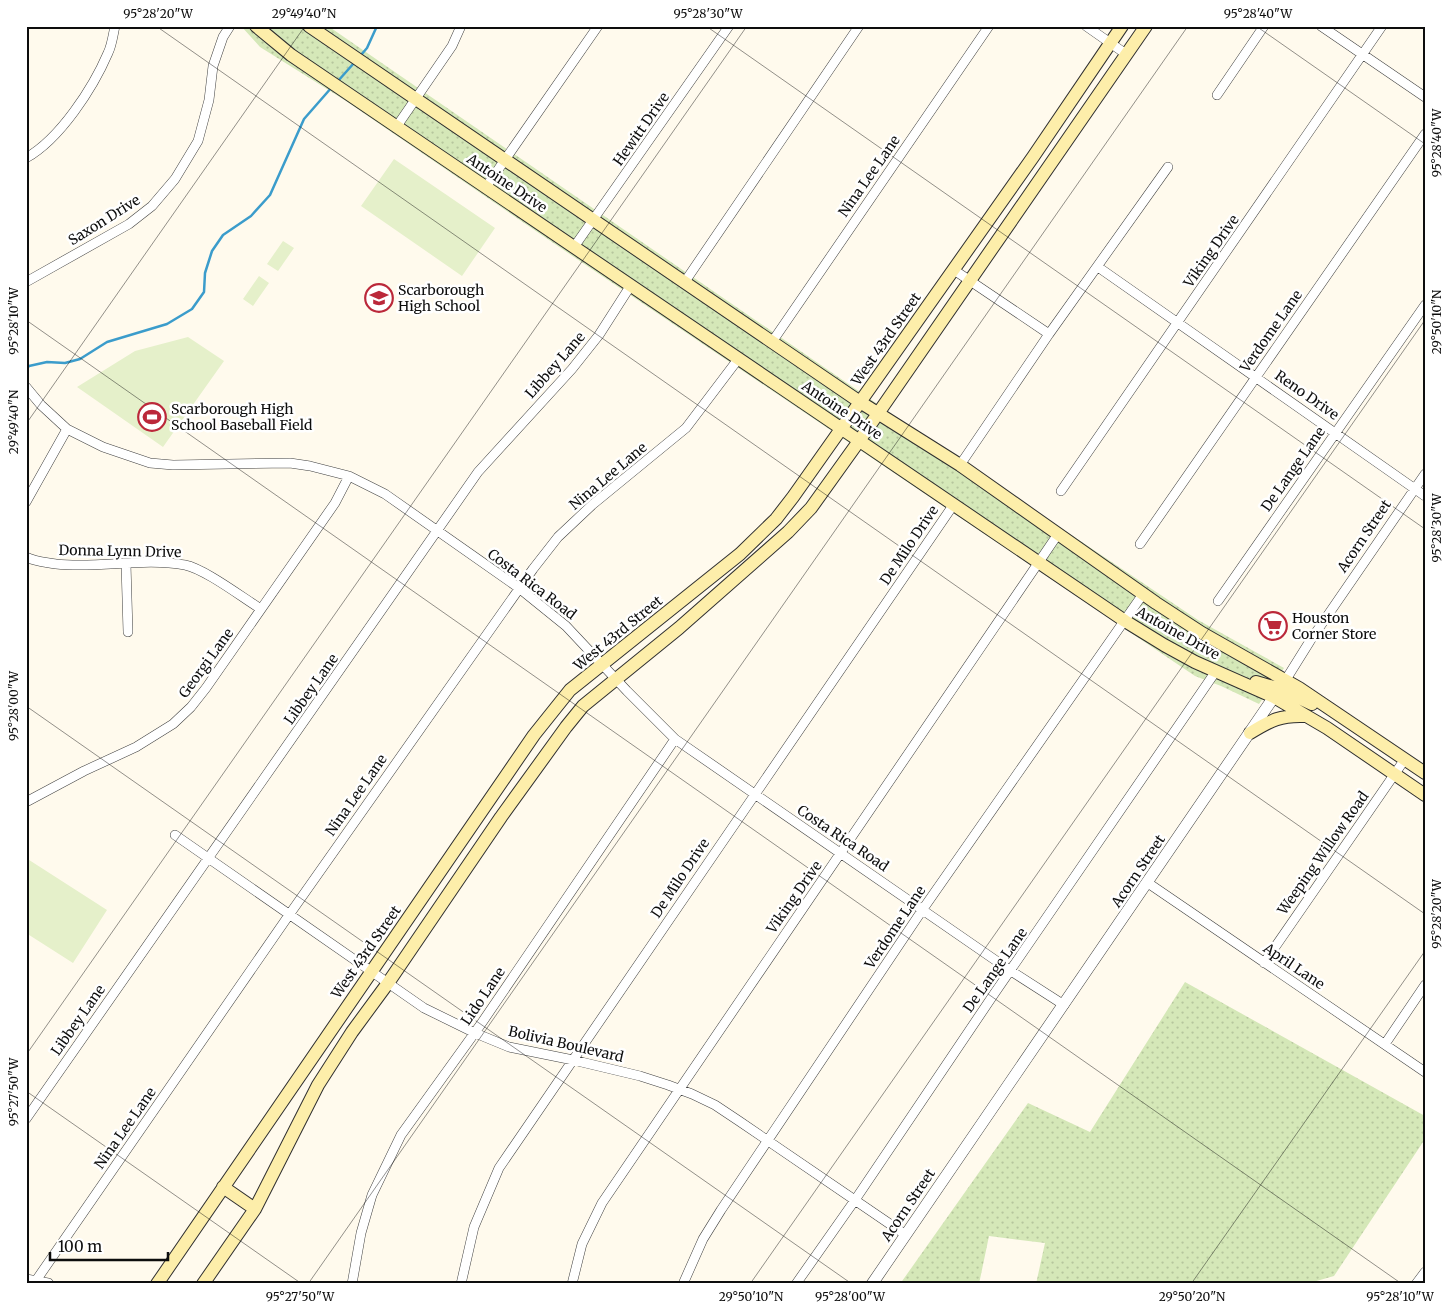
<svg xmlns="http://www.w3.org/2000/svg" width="1451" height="1310" font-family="Merriweather,serif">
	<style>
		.grass { fill: url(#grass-dots) }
		.pitch { fill: #e5f0ca }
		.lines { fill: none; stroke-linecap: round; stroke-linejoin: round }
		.stream { stroke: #3b9ccb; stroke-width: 2.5 }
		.minor-casing { stroke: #404040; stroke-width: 10 }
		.tertiary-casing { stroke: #404040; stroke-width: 12 }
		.secondary-casing { stroke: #2f2f2f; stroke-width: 14 }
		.minor { stroke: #fff; stroke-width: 9 }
		.tertiary { stroke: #fff; stroke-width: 11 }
		.secondary { stroke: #fdeeaa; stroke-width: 12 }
		.ticks { fill: none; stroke: #0d0d0d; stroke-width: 1; stroke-opacity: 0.45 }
		.labels { text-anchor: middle; stroke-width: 5; stroke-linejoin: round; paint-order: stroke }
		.street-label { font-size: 14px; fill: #0d0d0d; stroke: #fff }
		.poi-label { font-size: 14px; fill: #0d0d0d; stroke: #fff; text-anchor: start }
		.neatline { fill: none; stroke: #0d0d0d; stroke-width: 2 }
		.ticks-label { font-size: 12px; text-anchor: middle; fill: #0d0d0d }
	</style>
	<defs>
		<pattern id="grass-dots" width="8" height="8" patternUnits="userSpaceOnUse" patternTransform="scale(1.25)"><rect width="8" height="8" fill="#d5e8b8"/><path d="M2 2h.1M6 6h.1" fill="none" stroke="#b6c69d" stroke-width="1.8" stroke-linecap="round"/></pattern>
	</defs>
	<rect width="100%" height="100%" fill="#fffaed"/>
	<path class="grass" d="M 241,26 L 328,26 L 921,434 L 1198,620 L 1284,668 L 1259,704 L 1221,686 L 1195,676 L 571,255 L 346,101 L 260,47 Z
		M 1185,982 L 1425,1116 L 1425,1139 L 1334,1276 L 1306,1284 L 1036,1284 L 1045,1243 L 989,1236 L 979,1284 L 900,1284 L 1028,1103 L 1090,1132 Z"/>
	<path class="pitch" d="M 394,159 L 495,228 L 462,276 L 361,206 Z
		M 283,241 L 294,248 L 278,271 L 267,264 Z
		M 259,276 L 269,283 L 253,306 L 243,299 Z
		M 188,337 L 224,361 L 163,447 L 77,387 L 135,351 Z
		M 26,858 L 107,910 L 73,963 L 26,933 Z"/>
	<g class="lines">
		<path class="stream" d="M 361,55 L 367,48 L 377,26
			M 338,81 L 354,63
			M 26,369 L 29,366 L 47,362 L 65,363 L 80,359 L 107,342 L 167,324 L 192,309 L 204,292 L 205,273 L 212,251 L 223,235 L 251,216 L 270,195 L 304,119 L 332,87"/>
		<defs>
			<path id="minor" d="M 1086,26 L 1126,54
				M 1321,26 L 1425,97
				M 1217,95 L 1264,26
				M 397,126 L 452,46 L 461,26
				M 26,158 C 60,139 93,88 108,53 C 112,45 113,35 115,26
				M 486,187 L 598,26
				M 574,247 L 729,26
				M 1098,267 L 1425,496
				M 954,270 L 1049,334
				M 26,282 L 129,224 L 152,206 L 175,179 L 198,141 L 209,100 L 213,66 L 223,37 L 230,26
				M 684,283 L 859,26
				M 772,342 L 989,26
				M 26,387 L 41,405 L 67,429 L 103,447 L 150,463 L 173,465 L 290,463 L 310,466 L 349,476 L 385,494 L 519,588 L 566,626 L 627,691 L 675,739 L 1011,971 L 1064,1005
				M 960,465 L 1049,334 L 1168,167
				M 1061,491 L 1382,26
				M 26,502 L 67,429
				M 1140,544 L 1425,134
				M 26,557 C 36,562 45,562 56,564 C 99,569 143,557 185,565 C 205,569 243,598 261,609
				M 126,564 L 128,632
				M 1218,601 L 1425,305
				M 1285,681 L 1310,641 L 1425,474
				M 26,802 L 84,771 L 136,747 L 173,724 L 191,707 L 206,688 L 335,503 L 349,476
				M 175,835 L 424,1008 L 475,1033 L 509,1047 L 573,1060 L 640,1076 L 668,1085 L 692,1094 L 715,1105 L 739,1121 L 906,1235
				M 1148,883 L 1425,1072
				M 1264,963 L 1405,759
				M 1385,1044 L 1425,985
				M 26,1119 L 478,472 L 572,369 L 599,335 L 631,285
				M 35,1282 L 289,915 L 533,569 L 558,537 L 592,505 L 686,428 L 739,358
				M 352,1284 L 361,1233 L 372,1195 L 401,1135 L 481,1024 L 675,739
				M 461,1284 L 474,1227 L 499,1168 L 954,504
				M 572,1284 L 582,1244 L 602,1203 L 1058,534
				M 683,1284 L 703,1239 L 721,1210 L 923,909 L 1143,594
				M 796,1284 L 855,1200 L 994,994 L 1216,671
				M 1416,1284 L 1425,1272"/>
			<path id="tertiary" d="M 26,1280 L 48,1284
				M 872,1284 L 1278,691"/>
			<path id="secondary" d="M 256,26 L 291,55 L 1125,621 L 1164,645 L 1195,662 L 1274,697 L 1327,728 L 1425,795
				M 309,26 L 860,402 L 960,465 L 1156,603 L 1202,633 L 1299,688 L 1425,773
				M 1256,682 L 1280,689 L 1312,704
				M 1250,733 C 1271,720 1281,715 1305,716
				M 223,1187 L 255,1209
				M 157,1284 L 534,735 L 570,690 L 740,554 L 776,519 L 793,497 L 1033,157 L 1122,26
				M 203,1284 L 255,1209 L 318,1085 L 352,1032 L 388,983 L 501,817 L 566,727 L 583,706 L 679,628 L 788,532 L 811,508 L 859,441 L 1146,26"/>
		</defs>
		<use href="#minor" class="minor-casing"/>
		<use href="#tertiary" class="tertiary-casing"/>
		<use href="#secondary" class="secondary-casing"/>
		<use href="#minor" class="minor"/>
		<use href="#tertiary" class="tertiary"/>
		<use href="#secondary" class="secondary"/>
	</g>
	<path class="ticks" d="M 156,26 L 1425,914M 706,26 L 1425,529M 1256,26 L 1425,144M 26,320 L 1402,1284M 26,424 L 305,26M 26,706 L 852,1284M 26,1055 L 747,26M 26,1091 L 302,1284M 308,1284 L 1188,26M 750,1284 L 1425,320M 1191,1284 L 1425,951"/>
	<defs>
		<symbol id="school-ring" viewBox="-11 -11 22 22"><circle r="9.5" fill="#fff" stroke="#bb283a" stroke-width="1.5"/><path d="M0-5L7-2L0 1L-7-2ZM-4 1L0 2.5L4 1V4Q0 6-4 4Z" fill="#bb283a"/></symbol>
		<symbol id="stadium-ring" viewBox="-11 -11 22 22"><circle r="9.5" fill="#fff" stroke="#bb283a" stroke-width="1.5"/><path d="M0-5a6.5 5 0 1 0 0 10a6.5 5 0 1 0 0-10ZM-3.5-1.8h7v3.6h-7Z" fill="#bb283a"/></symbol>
		<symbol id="supermarket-ring" viewBox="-11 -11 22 22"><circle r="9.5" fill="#fff" stroke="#bb283a" stroke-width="1.5"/><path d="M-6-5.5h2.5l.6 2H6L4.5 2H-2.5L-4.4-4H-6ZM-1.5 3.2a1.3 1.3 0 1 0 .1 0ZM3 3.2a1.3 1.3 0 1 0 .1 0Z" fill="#bb283a"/></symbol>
	</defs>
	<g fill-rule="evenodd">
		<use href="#school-ring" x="363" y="282" width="32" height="32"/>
		<use href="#stadium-ring" x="136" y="401" width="32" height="32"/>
		<use href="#supermarket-ring" x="1257" y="610" width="32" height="32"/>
	</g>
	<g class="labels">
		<g class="street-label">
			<text transform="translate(641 129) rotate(-55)" y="5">Hewitt Drive</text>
			<text transform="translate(869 176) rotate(-55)" y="5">Nina Lee Lane</text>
			<text transform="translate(507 183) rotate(34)" y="5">Antoine Drive</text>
			<text transform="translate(104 220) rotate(-32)" y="5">Saxon Drive</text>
			<text transform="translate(1211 251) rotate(-55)" y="5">Viking Drive</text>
			<text transform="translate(1271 331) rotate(-55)" y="5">Verdome Lane</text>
			<text transform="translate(886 339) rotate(-55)" y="5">West 43rd Street</text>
			<text transform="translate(555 365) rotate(-49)" y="5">Libbey Lane</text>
			<text transform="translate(1307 395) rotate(35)" y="5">Reno Drive</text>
			<text transform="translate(842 410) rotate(34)" y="5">Antoine Drive</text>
			<text transform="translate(1293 469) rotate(-55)" y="5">De Lange Lane</text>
			<text transform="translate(608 476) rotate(-40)" y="5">Nina Lee Lane</text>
			<text transform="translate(1364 536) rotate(-56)" y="5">Acorn Street</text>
			<text transform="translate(909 545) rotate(-56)" y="5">De Milo Drive</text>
			<text transform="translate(120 551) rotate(1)" y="5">Donna Lynn Drive</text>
			<text transform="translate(532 584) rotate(37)" y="5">Costa Rica Road</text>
			<text transform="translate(618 633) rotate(-39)" y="5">West 43rd Street</text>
			<text transform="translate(1178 633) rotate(29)" y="5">Antoine Drive</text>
			<text transform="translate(206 663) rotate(-54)" y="5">Georgi Lane</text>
			<text transform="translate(311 689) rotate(-55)" y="5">Libbey Lane</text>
			<text transform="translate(356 795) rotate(-55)" y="5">Nina Lee Lane</text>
			<text transform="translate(843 838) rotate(34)" y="5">Costa Rica Road</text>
			<text transform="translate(1323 853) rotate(-55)" y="5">Weeping Willow Road</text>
			<text transform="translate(1138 871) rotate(-56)" y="5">Acorn Street</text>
			<text transform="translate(680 878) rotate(-56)" y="5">De Milo Drive</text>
			<text transform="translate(794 897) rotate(-55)" y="5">Viking Drive</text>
			<text transform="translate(895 927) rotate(-56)" y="5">Verdome Lane</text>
			<text transform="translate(366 952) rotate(-55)" y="5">West 43rd Street</text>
			<text transform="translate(1294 966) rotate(34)" y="5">April Lane</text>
			<text transform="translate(995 970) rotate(-55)" y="5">De Lange Lane</text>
			<text transform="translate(483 996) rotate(-56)" y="5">Lido Lane</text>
			<text transform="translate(78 1020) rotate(-55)" y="5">Libbey Lane</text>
			<text transform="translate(566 1044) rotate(13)" y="5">Bolivia Boulevard</text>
			<text transform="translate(125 1128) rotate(-55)" y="5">Nina Lee Lane</text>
			<text transform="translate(908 1205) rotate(-56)" y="5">Acorn Street</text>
		</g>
		<g class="poi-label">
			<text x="398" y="295">Scarborough<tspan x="398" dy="16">High School</tspan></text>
			<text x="171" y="414">Scarborough High<tspan x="171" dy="16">School Baseball Field</tspan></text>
			<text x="1292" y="623">Houston<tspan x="1292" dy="16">Corner Store</tspan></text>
		</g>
	</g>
	<rect width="1451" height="1310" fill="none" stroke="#ffffff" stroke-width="55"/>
	<path d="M50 1252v8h118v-8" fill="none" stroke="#0d0d0d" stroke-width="2.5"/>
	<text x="58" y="1252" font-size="15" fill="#0d0d0d" stroke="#ffffff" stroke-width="4" paint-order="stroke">100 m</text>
	<rect x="28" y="28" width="1396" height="1254" class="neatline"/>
	<g class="ticks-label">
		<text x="158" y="18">95°28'20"W</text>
		<text x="304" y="18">29°49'40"N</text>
		<text x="708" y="18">95°28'30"W</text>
		<text x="1258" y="18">95°28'40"W</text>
		<text transform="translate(1437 143) rotate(-90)" y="4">95°28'40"W</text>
		<text transform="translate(14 321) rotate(-90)" y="4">95°28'10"W</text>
		<text transform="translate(1437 322) rotate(-90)" y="4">29°50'10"N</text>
		<text transform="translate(14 422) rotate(-90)" y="4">29°49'40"N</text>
		<text transform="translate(1437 528) rotate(-90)" y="4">95°28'30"W</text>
		<text transform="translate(14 706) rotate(-90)" y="4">95°28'00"W</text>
		<text transform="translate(1437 914) rotate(-90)" y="4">95°28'20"W</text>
		<text transform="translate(14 1092) rotate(-90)" y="4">95°27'50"W</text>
		<text x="300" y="1301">95°27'50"W</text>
		<text x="751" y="1301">29°50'10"N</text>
		<text x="850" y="1301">95°28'00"W</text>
		<text x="1192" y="1301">29°50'20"N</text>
		<text x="1400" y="1301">95°28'10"W</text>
	</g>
</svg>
